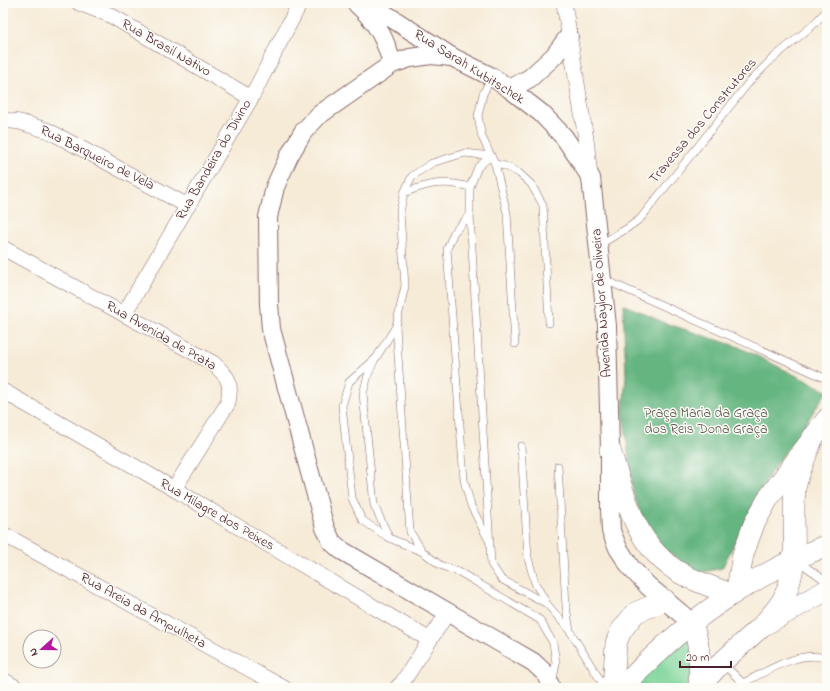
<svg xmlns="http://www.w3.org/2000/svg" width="830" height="691" font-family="'Indie Flower',sans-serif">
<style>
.green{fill:#7cd397;stroke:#637961}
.forest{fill:#65b580;stroke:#586a56}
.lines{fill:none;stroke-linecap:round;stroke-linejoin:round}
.service-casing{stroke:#866667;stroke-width:8}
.minor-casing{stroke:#866667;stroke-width:16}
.tertiary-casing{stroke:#866667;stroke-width:20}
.secondary-casing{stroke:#866667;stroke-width:22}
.service{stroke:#fff;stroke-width:7}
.minor{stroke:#fff;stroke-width:15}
.tertiary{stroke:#fff;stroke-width:18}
.secondary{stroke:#fff;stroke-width:21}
.labels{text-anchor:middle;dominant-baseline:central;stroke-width:3;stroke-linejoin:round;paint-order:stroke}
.street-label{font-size:14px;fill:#4a1f2b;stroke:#fdfcf7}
.park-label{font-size:14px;fill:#59554b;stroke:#fdfcf7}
</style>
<rect width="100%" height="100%" fill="#fdfcf7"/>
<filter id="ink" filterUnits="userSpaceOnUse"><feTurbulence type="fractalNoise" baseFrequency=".025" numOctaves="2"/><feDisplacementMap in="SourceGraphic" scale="8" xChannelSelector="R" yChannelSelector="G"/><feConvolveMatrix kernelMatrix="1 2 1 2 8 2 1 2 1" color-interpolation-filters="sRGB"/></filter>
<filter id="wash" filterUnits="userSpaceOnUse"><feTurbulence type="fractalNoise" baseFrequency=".012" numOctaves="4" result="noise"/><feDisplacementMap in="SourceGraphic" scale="16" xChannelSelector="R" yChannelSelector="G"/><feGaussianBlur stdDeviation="0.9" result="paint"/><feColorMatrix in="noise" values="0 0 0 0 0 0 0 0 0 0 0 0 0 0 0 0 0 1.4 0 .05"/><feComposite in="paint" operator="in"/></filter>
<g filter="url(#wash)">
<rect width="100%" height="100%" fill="#f6ebd7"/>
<polygon class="green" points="693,634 692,688 635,688 660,658"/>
<polygon class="forest" points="623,304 665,323 739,347 827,391 798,435 770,473 722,568 699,573 666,551 646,528 633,493 623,410 626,376"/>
</g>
<g filter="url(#ink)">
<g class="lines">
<defs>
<g id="service">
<polyline points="491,78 483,94 478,116 482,137 495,164 507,213 515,344"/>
<polyline points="491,156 478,167 470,187 470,215 491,564 501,579 547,604"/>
<polyline points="495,164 505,166 519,173 531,184 543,205 549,323"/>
<path d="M404,193C429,183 444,180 470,187"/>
<polyline points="470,215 454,232 447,249 464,480 471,506 488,539"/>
<polyline points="599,245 626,229 640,219 750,81 772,59 812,26 827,10"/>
<polyline points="603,279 827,379"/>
<polyline points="396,326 376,358 349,382 342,406 352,498 362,520 389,538 423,552 440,565 461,573 540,620 553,643 556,663 553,680"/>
<polyline points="374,361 368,375 363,394 374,505 389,537"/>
<polyline points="521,446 528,558 535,583 547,604 570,631 605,688"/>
<polyline points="558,466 566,606 570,631"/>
<polyline points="423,552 410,532 396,326 405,286 400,212 404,193 412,176 432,163 465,153 491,156"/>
<polyline points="798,561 827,582"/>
<path d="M723,664L743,683C766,672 801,648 827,659"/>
<polyline points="741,688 743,683 750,688"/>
</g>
<g id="minor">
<polyline points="79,3 110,15 251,98"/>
<polyline points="564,3 586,139 590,176"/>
<polyline points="3,120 20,122 49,131 188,206"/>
<path d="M3,248L213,363C229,378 232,381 228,403L174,489"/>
<polyline points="124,314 251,98 300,3"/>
<polyline points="3,391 174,489 430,640"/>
<polyline points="3,534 284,688"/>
<polyline points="3,680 17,688"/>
<polyline points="397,688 402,683 448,612"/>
</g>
<g id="tertiary">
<polyline points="368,3 452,57 492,77 510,89 541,113 564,137 577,156 591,178 607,326 610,450 610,509 611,531 618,548 631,568 648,586 691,622"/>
<path d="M357,4C377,22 385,38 392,64"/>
<polyline points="452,57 431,55 410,58 392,64 319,115 303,132 289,156 275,187 268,217 269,304 271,329 325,528 332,542 341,550 533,662 546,674 551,688"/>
<polyline points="510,89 530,78 554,56 569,36"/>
</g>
<g id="secondary">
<path d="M610,450C625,497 635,548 682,574C697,582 715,588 731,594"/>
<polyline points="737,590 743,554 754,524 769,497 827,419"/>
<path d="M691,622C701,644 700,665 699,688"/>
<path d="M762,626C769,617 779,608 784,597C801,562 791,526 795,489C797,475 808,451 813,437"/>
<polyline points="613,688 616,643 621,631 635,613 665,600"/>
<path d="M622,688C682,623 745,579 827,545"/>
<polyline points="698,688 721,663 762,626 827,590"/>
</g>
</defs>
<use href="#service" class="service-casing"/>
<use href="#minor" class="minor-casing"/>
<use href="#tertiary" class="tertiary-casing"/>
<use href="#secondary" class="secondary-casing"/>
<use href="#service" class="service"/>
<use href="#minor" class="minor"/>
<use href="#tertiary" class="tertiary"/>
<use href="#secondary" class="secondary"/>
</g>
</g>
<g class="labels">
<g class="street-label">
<text transform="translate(166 48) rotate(30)">Rua Brasil Nativo</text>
<text transform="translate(469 67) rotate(32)">Rua Sarah Kubitschek</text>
<text transform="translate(703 121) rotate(-50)">Travessa dos Construtores</text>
<text transform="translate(97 158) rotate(27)">Rua Barqueiro de Vela</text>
<text transform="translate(214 160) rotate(-60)">Rua Bandeira do Divino</text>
<text transform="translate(602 303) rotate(-94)">Avenida Naylor de Oliveira</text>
<text transform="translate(161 336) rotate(30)">Rua Avenida de Prata</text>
<text transform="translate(217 515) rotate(30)">Rua Milagre dos Peixes</text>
<text transform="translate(143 611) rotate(29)">Rua Areia da Ampulheta</text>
</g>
<g class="park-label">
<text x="706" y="413">Praça Maria da Graça<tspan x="706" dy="16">dos Reis Dona Graça</tspan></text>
</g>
</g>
<rect width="830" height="691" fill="none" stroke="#fdfcf7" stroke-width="16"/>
<g transform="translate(42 649) rotate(249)"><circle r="19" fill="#fdfcf7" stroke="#b5a4a5"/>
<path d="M0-3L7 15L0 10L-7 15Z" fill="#b5179e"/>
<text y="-6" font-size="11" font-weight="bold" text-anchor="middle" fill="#4a1f2b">N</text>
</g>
<path d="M680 661v6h51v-6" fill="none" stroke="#4a1f2b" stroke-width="2"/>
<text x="686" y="661" font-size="12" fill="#4a1f2b" stroke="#fdfcf7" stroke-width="3" paint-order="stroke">20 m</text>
</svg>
